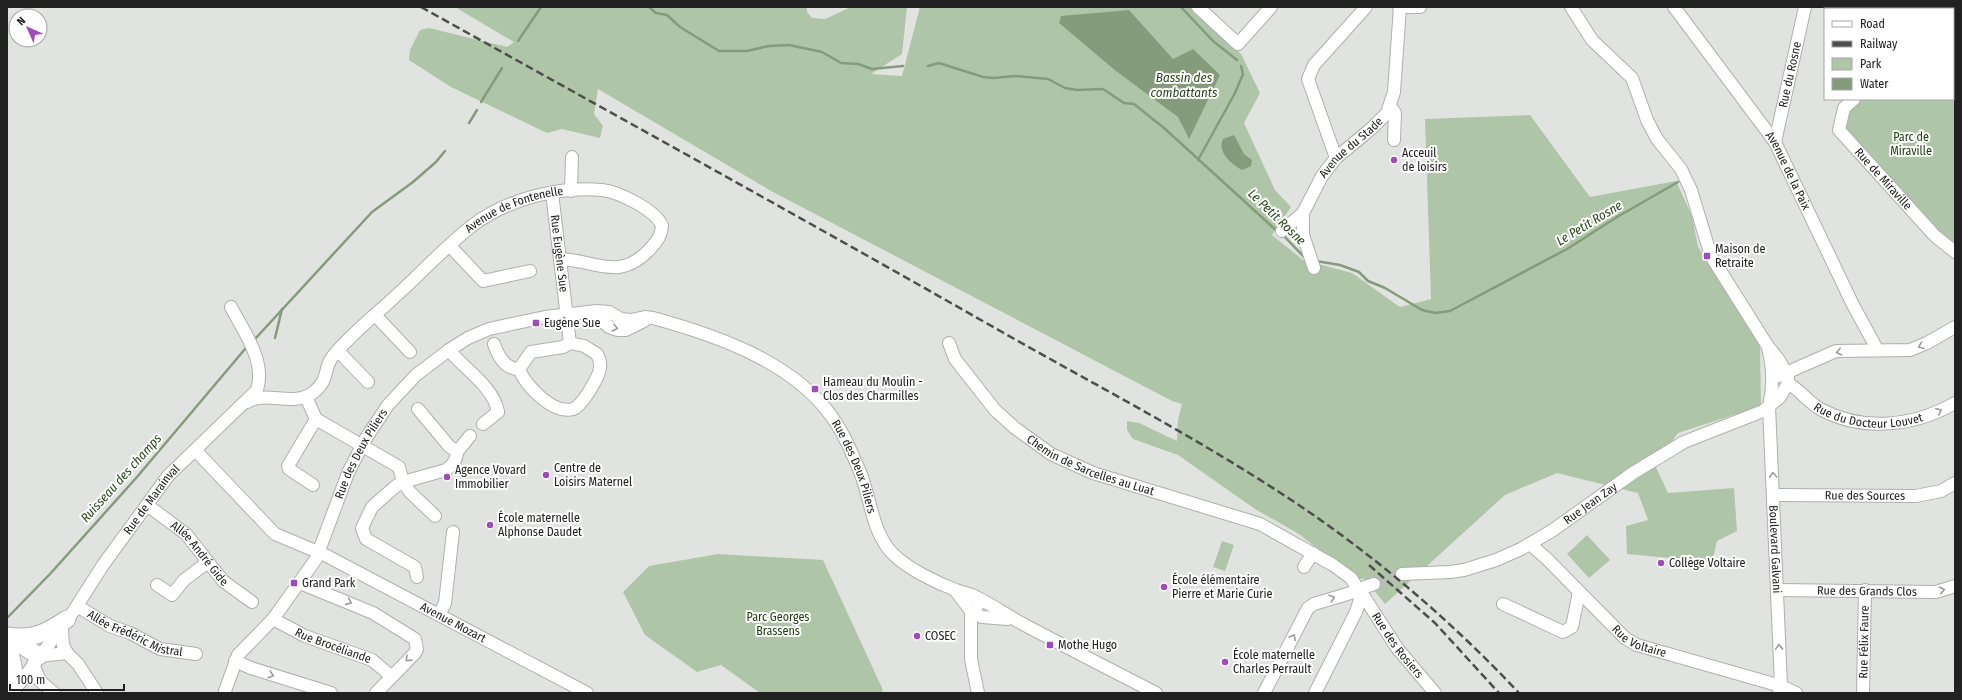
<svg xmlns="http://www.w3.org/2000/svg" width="1962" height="700" font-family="'Fira Sans Condensed',sans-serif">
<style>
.green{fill:#afc5a7}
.water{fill:#849c7c}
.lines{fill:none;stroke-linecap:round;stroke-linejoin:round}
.stream{stroke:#849c7c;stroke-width:2.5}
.minor-tunnel{stroke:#babcba;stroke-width:12;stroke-dasharray:12 6;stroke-linecap:butt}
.minor-casing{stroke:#aeb0ad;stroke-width:14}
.highway-casing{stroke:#aeb0ad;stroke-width:19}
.minor{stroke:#fff;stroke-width:12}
.highway{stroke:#fff;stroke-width:17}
.rail{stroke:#4e4f4d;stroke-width:2.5;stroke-dasharray:8 4;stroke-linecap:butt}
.oneway{stroke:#9b9b9b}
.poi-dot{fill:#9f4bba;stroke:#fff;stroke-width:1.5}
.labels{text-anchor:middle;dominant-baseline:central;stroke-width:4;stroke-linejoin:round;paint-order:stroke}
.street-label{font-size:12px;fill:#202120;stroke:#fff}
.park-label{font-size:12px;fill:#1b3b0b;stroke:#fff}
.poi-label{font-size:12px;fill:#202120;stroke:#fff;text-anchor:start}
.water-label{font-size:13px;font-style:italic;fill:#274718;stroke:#fff}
</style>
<rect width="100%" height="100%" fill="#e1e3e0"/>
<g class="green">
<polygon points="455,7 807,7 807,12 812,18 825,19 851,7 907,7 902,54 871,74 902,76 920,7 1191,7 1241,54 1260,93 1244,123 1275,190 1291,207 1272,235 1303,260 1352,273 1400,307 1431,299 1425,119 1530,115 1590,197 1676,181 1692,216 1698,247 1728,292 1760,345 1761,406 1678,433 1655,465 1668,493 1734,488 1737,531 1717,541 1712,562 1627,554 1626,526 1648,520 1638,493 1557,473 1505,495 1385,604 1365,579 1356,579 1299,534 1255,509 1178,455 1133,439 1127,430 1127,421 1139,423 1177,441 1178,420 1182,404 1172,401 773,192 598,89 594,114 603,126 600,138 562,129 547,133 451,87 409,60 410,50 420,30 429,28 507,47 514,42"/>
<polygon points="1916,7 1955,7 1955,42 1953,40 1953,9 1915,9"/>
<polygon points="1955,94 1955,252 1839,130 1854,99 1953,99"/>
<polygon points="1587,535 1610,560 1589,578 1567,554"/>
<polygon points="1222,541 1234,545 1225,571 1213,567"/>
<polygon points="718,554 823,560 883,690 880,693 760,693 721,665 697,672 645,635 623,592 649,566"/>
</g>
<g class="water">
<polygon points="1129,10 1173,59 1193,49 1220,75 1189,139 1178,117 1116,71 1059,23 1061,16"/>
<path d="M1234,135L1244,154L1252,160L1251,166L1242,170C1231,164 1217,152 1223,139Z"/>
</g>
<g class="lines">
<g class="stream">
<polyline points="649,7 656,13 667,15 680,27 719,51 747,51 769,46 789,45 822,52 841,63 858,64 872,69 903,66"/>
<polyline points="1181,7 1213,41 1237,60"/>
<polyline points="518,41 541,7"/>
<polyline points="928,66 939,63 983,77 994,78 1015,76 1048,79 1065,88 1077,90 1103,89 1124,103 1134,104 1164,128 1278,232"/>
<polyline points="481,102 502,68"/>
<polyline points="469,123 477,110"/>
<polyline points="1198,160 1235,93 1243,74 1241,66"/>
<polyline points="1283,235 1305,258"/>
<polyline points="1316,261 1340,265 1359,272 1368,281 1385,288 1422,310 1435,313 1450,311 1567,249 1617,217 1678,182"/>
<polyline points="275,338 282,309"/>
<polyline points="255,339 372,212 413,182 436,162 445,151"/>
<polyline points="8,617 50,574 137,477 245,349"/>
</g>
<polyline class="minor-tunnel" points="1374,584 1402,574"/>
<defs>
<g id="minor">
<polyline points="1198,7 1238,44 1271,7"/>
<polyline points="1399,7 1420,7"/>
<path id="s1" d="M1674,7L1775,142L1853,305L1877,349"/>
<polyline points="1837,7 1843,9"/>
<polyline points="1953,56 1955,57"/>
<polyline points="1953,92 1955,94"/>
<path id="s2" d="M1854,99L1844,108L1839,130L1935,236L1955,252"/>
<polyline points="1390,106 1395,113 1394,140"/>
<path id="s3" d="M1775,142L1805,7"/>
<polyline points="1336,158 1308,79 1314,65 1366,7"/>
<polyline points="571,191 572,157"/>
<path id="s4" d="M552,193L570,343L563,347L531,352L519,369C525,385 553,415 573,409C582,406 599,377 600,368C601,363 599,358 597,354L584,346L570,343"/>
<polyline points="1303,213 1303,235 1314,268"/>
<path id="s5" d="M1282,231L1303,213L1322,176L1336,158L1372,128L1387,113L1394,92L1400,7"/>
<polyline points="450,246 483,281 530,271"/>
<polyline points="586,314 597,316 609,327 618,330 626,330 644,321"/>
<polyline points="375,315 410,352"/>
<path id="s6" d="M949,343L955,359L995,410L1015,428L1051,454L1093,473L1260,524L1333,565L1351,578L1356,586"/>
<path d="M494,344C498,356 505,369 519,369"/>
<path id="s7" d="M1768,348C1773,367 1774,386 1769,406L1781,686L1779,693"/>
<path d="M449,350C463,368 494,387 498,412"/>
<polyline points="338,351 368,382"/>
<polyline points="1779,376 1836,351 1910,350 1927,343 1955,327"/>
<path id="s8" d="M1788,383C1801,391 1809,403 1822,410C1864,432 1915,426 1955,403"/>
<polyline points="306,397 316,419 399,467 403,482 410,492 435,516"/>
<path id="s9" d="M247,402C267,390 293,408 314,392C330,379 323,368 333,356C352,333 378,313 399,293C423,271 447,245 473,225C508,199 558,186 602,190C619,192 656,210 662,226C661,237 656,242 649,250C619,282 595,260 560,259"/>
<polyline points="483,424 498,412"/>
<path id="s10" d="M195,450L275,534L325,555L587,693"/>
<polyline points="457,452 470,436"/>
<polyline points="313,485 289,469 288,466 316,419"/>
<path id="s11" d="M1774,495L1916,496L1941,491L1955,483"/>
<path id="s12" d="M147,505L186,534L223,581L252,602"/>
<path id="s13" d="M1530,544L1547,559L1625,638L1637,645L1781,686L1796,693"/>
<polyline points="1304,567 1313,553"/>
<path id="s14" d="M1402,574L1450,572L1464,570L1496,560L1521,549L1553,530L1633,473L1684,442L1763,411L1780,397L1788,383V377L1779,360L1767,345L1711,256L1691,190L1681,169L1657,139L1647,120L1632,78L1592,40L1571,7"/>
<path d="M417,577L415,567L366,539L362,528L372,507L396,486L403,482L446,470C453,465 457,460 457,452L449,446L418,409"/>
<polyline points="300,583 373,613 415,639 417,649 415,653 376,693"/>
<polyline points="157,585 172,595 184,580 208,562"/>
<polyline points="1365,587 1374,584"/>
<polyline points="955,590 971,611 982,617 1008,619"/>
<path id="s15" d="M1777,590L1936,592L1955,586"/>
<path id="s16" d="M1363,595L1397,648L1435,693"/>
<polyline points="1503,604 1563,632 1572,627 1579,592"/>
<path id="s17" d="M77,606L110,626L130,633L160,649L196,654"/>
<polyline points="439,615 445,603 453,532"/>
<path id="s18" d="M273,619L305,636L372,660L391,676"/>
<polyline points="62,629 63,645 67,653 78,664 97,693"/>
<path id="s19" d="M44,651L73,612L103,565L168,476L257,390C266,361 244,332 231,307"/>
<polyline points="39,656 67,653"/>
<polyline points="235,661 251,668 331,693"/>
<polyline points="33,664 40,681 54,693"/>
<path id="s20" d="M225,691L238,655L273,619L316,559L348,473L366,438L388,405L416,375L449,350L468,338L489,329L545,317L597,311L609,312L621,319L631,320L645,317L653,318C715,335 792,361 832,417C844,434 852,453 860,472C871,499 872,533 893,554C908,569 937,583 956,590C961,592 967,593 972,595C989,603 1005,614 1021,623C1066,647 1111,670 1156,693"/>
<polyline points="13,692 44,651"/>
<polyline points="978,693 971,659 971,611 982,601"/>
<polyline points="1264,693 1308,608 1314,604 1354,592"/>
<polyline points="1315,693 1356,612 1361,596"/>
<path id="s21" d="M1863,693L1865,590"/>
</g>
<g id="highway">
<path d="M7,636C33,640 46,633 67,619"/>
<polyline points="10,638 39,656"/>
<path d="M9,651C14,666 16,678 11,693"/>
</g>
</defs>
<use href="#minor" class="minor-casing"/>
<use href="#highway" class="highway-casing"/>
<use href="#minor" class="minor"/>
<use href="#highway" class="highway"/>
<g class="rail">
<path d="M421,7C615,115 809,222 1002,332C1106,391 1213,446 1312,514C1387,566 1457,627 1519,693"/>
<polyline points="1369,565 1435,623 1499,693"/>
</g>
</g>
<defs><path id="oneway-chevron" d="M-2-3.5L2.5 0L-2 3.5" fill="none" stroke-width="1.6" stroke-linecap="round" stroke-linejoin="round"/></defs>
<g class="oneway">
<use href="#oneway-chevron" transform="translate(615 328) rotate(14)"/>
<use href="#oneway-chevron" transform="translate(1921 346) rotate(159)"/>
<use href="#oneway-chevron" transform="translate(1839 352) rotate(167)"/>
<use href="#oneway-chevron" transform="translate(1939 411) rotate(-24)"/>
<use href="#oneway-chevron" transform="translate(1773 475) rotate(-93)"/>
<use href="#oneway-chevron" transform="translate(1942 590) rotate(-13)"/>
<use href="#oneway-chevron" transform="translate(1332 598) rotate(-18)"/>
<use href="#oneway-chevron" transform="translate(349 602) rotate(24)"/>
<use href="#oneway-chevron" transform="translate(1293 637) rotate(-62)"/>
<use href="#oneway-chevron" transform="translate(1779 647) rotate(-92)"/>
<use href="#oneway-chevron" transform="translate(408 659) rotate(136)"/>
<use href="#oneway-chevron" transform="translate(271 675) rotate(17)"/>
</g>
<g class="poi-dot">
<circle cx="1394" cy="160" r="4"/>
<rect x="1703" y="252" width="8" height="8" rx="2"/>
<rect x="532" y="319" width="8" height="8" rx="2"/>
<rect x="811" y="385" width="8" height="8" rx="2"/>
<circle cx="546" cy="475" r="4"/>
<circle cx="447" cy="477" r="4"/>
<circle cx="490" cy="525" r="4"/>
<circle cx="1661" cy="563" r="4"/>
<rect x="290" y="579" width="8" height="8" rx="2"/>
<circle cx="1164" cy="587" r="4"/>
<circle cx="917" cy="636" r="4"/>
<rect x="1046" y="641" width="8" height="8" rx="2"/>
<circle cx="1225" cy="662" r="4"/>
</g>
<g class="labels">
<g class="street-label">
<text stroke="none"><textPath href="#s3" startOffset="69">Rue du Rosne</textPath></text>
<text stroke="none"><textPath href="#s5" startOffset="110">Avenue du Stade</textPath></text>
<text stroke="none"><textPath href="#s1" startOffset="200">Avenue de la Paix</textPath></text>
<text stroke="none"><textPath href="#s2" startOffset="102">Rue de Miraville</textPath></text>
<text stroke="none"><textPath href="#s9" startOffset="347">Avenue de Fontenelle</textPath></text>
<text stroke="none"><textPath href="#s4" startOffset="61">Rue Eugène Sue</textPath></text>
<text stroke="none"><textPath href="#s8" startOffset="91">Rue du Docteur Louvet</textPath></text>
<text stroke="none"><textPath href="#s20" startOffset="277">Rue des Deux Piliers</textPath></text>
<text stroke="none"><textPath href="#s6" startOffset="194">Chemin de Sarcelles au Luat</textPath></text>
<text stroke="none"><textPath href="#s20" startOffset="892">Rue des Deux Piliers</textPath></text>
<text stroke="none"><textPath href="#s11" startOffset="91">Rue des Sources</textPath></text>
<text stroke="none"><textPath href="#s19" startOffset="186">Rue de Marainval</textPath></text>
<text stroke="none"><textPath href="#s14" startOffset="206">Rue Jean Zay</textPath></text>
<text stroke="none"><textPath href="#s7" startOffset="202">Boulevard Galvani</textPath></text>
<text stroke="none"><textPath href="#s12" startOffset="72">Allée André Gide</textPath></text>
<text stroke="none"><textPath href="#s15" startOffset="90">Rue des Grands Clos</textPath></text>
<text stroke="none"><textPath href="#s10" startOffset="315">Avenue Mozart</textPath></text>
<text stroke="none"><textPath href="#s17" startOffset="65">Allée Frédéric Mistral</textPath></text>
<text stroke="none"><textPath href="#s13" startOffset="148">Rue Voltaire</textPath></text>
<text stroke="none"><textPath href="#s21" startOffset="51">Rue Félix Faure</textPath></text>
<text stroke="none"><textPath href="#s16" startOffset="61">Rue des Rosiers</textPath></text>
<text stroke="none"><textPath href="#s18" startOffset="66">Rue Brocéliande</textPath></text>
</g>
<g class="park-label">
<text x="1911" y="137">Parc de<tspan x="1911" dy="14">Miraville</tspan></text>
<text x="778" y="617">Parc Georges<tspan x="778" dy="14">Brassens</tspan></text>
</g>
<g class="poi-label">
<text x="1402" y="153">Acceuil<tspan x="1402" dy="14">de loisirs</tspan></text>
<text x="1715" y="249">Maison de<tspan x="1715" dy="14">Retraite</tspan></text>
<text x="544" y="323">Eugène Sue</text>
<text x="823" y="382">Hameau du Moulin -<tspan x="823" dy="14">Clos des Charmilles</tspan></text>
<text x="554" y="468">Centre de<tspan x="554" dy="14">Loisirs Maternel</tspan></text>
<text x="455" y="470">Agence Vovard<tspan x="455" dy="14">Immobilier</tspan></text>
<text x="498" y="518">École maternelle<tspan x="498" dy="14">Alphonse Daudet</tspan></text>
<text x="1669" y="563">Collège Voltaire</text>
<text x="1172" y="580">École élémentaire<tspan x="1172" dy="14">Pierre et Marie Curie</tspan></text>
<text x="302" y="583">Grand Park</text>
<text x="925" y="636">COSEC</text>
<text x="1058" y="645">Mothe Hugo</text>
<text x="1233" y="655">École maternelle<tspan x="1233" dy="14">Charles Perrault</tspan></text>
</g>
<g class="water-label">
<text x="1184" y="77">Bassin des<tspan x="1184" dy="15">combattants</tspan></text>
<text transform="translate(1277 217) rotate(44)">Le Petit Rosne</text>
<text transform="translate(1589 223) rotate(-31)">Le Petit Rosne</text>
<text transform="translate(121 478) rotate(-48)">Ruisseau des champs</text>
</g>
</g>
<rect width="1962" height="700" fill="none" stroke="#202120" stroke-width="16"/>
<rect x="1824" y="8" width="130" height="92" fill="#ffffff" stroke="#a6a6a6"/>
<rect x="1832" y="21" width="20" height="6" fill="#ffffff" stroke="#a6a6a6"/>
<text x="1860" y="28" font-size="12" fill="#202120">Road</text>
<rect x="1832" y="41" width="20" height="6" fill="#4e4f4d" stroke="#a6a6a6"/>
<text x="1860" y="48" font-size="12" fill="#202120">Railway</text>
<rect x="1832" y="58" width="20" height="12" fill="#afc5a7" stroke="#a6a6a6"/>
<text x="1860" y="68" font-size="12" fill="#202120">Park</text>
<rect x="1832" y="78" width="20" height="12" fill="#849c7c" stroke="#a6a6a6"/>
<text x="1860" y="88" font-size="12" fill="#202120">Water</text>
<g transform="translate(28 28) rotate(315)"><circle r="19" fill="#ffffff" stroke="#a6a6a6"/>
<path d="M0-3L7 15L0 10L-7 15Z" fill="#9f4bba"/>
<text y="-6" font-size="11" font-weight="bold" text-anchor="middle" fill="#202120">N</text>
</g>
<path d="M10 684v6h114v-6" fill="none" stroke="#202120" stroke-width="2"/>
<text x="16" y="684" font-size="12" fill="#202120" stroke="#ffffff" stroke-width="3" paint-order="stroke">100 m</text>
</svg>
